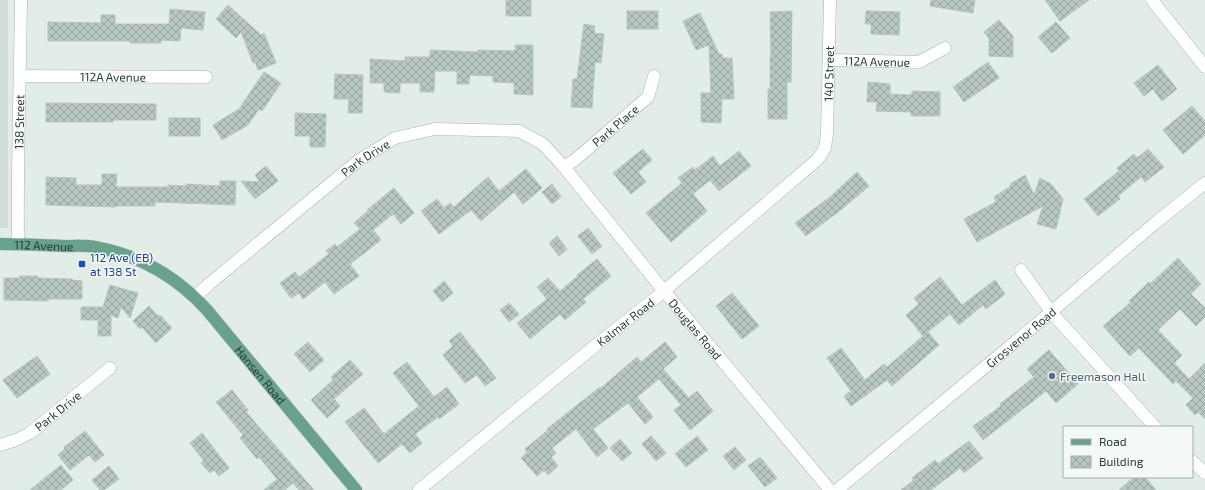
<svg xmlns="http://www.w3.org/2000/svg" width="1205" height="490" font-family="'Exo 2',sans-serif">
<style>
.built{fill:#d1ddd6}
.building{fill:url(#building-cross-hatch);stroke:#b6c6bd}
.lines{fill:none;stroke-linecap:round;stroke-linejoin:round}
.minor-casing{stroke:#a6b5ad;stroke-width:13}
.major-casing{stroke:#c1c9c6;stroke-width:13}
.minor{stroke:#fff;stroke-width:12}
.major{stroke:#68a28c;stroke-width:12}
.transit-dot{fill:#1a4fb4;stroke:#f4f9f6;stroke-width:1.5}
.service-dot{fill:#5c6f8a;stroke:#f4f9f6;stroke-width:1.5}
.labels{text-anchor:middle;dominant-baseline:central;stroke-width:3;stroke-linejoin:round;paint-order:stroke}
.street-label{font-size:12px;fill:#233e33;stroke:#f4f9f6}
.transit-label{font-size:12px;fill:#164399;stroke:#f4f9f6;text-anchor:start}
.service-label{font-size:12px;fill:#4e5e75;stroke:#f4f9f6;text-anchor:start}
</style>
<defs>
<pattern id="building-cross-hatch" width="8" height="8" patternUnits="userSpaceOnUse"><rect width="8" height="8" fill="#b8c8c0"/><path d="M0 0l8 8M0 8l8-8" fill="none" stroke="#95a49d"/></pattern>
</defs>
<rect width="100%" height="100%" fill="#e3ede7"/>
<rect class="built" x="0" y="0" width="8" height="228"/>
<g class="building">
<rect x="506" y="0" width="25" height="16"/>
<polygon points="931,0 975,0 973,13 930,6"/>
<polygon points="1045,0 1089,0 1060,21"/>
<polygon points="228,5 261,35 264,33 276,63 258,70 255,62 253,63 241,32 236,38 216,19"/>
<polygon points="170,9 205,12 203,30 181,28 180,41 161,40 161,43 130,43 130,41 48,41 48,22 101,23 101,15 115,15 115,24 169,24"/>
<rect x="627" y="11" width="31" height="18"/>
<polygon points="792,11 791,82 787,82 787,119 768,119 768,89 770,89 770,56 771,56 770,12"/>
<polygon points="866,11 900,12 899,35 871,34 871,24 865,24"/>
<polygon points="700,13 719,54 722,54 722,58 732,58 734,99 722,99 721,123 701,122 701,93 711,93 709,45 696,50 683,21"/>
<polygon points="999,20 1013,36 1013,57 989,56 989,38 984,32"/>
<polygon points="1056,22 1070,38 1052,53 1038,37"/>
<polygon points="584,24 595,26 594,33 604,34 601,63 595,62 592,108 571,107 573,79 577,79"/>
<polygon points="515,45 533,45 533,95 514,94 514,83 493,82 493,76 470,75 469,84 457,84 457,71 435,71 434,92 420,92 420,83 400,83 400,93 384,92 384,83 370,83 370,59 405,61 405,57 430,57 430,50 478,52 478,50 515,51"/>
<polygon points="988,62 999,78 964,102 953,87"/>
<polygon points="1158,65 1177,89 1162,101 1153,89 1144,96 1134,83"/>
<polygon points="264,72 281,83 262,111 259,109 248,125 222,140 213,125 239,109"/>
<polygon points="335,74 363,75 362,113 348,113 349,99 334,99"/>
<polygon points="868,82 890,84 890,94 912,95 912,91 940,92 940,116 911,116 911,112 876,111 877,102 867,102"/>
<polygon points="46,103 156,104 156,120 113,120 113,122 46,122"/>
<polygon points="1192,106 1205,121 1205,135 1183,154 1163,130"/>
<polygon points="295,113 326,114 325,147 310,147 310,136 295,136"/>
<rect x="169" y="118" width="31" height="18"/>
<polygon points="643,149 652,160 638,172 646,182 631,194 613,173"/>
<polygon points="1148,149 1164,167 1145,182 1141,177 1118,196 1120,199 1098,216 1084,199 1119,171 1117,168 1134,154 1137,158"/>
<polygon points="739,151 751,166 719,191 710,180 693,194 707,211 671,242 646,213 682,183 678,178 693,167 695,170 713,156 720,166"/>
<polygon points="266,166 278,181 255,199 241,181 260,182 255,175"/>
<polygon points="526,169 542,188 523,204 514,192 481,221 471,210 439,234 421,211 437,199 444,208 450,203 454,207 488,177 499,191"/>
<polygon points="857,172 869,186 842,209 806,236 795,223 830,197"/>
<polygon points="102,174 117,174 116,187 168,187 168,185 186,186 186,184 220,186 220,181 236,181 235,205 155,202 155,206 116,206 116,207 46,205 46,177 76,178 76,185 102,185"/>
<polygon points="1025,175 1034,195 1040,178 1051,184 1063,199 1056,229 1037,224 1043,206 977,242 964,219 996,202 994,197 1011,186 1010,184"/>
<polygon points="552,184 561,197 552,204 542,192"/>
<polygon points="394,188 414,213 401,224 393,214 373,230 381,240 350,264 359,276 334,294 325,282 303,299 299,293 291,298 280,283 295,272 299,277 329,254 326,251 335,244 337,247 360,229 354,223 368,211 367,210"/>
<polygon points="588,228 602,246 592,254 578,236"/>
<polygon points="557,236 567,249 559,256 549,243"/>
<polygon points="1178,258 1201,284 1191,294 1205,308 1205,317 1196,326 1180,309 1158,330 1182,355 1174,363 1189,379 1205,363 1205,419 1198,412 1195,415 1186,405 1193,398 1176,381 1173,384 1139,348 1130,356 1103,326 1131,302 1129,301 1149,282 1150,284"/>
<polygon points="597,259 611,276 583,299 586,302 565,320 560,314 530,339 517,323 547,299 537,287 548,278 560,291 578,276 577,275"/>
<polygon points="20,276 38,276 38,278 72,279 72,280 82,281 82,299 48,299 48,301 4,300 4,278 19,278"/>
<polygon points="940,277 962,305 995,280 1005,294 986,309 983,305 959,325 950,314 928,332 939,345 892,386 887,380 851,406 844,396 851,391 827,358 841,348 865,380 884,364 887,367 923,336 906,315 919,304 914,298"/>
<polygon points="444,281 453,293 442,302 433,291"/>
<polygon points="110,285 138,293 130,318 121,307 118,318 111,315 111,336 98,336 98,320 81,320 81,307 103,307"/>
<polygon points="732,293 759,326 742,339 716,306"/>
<polygon points="509,303 519,314 509,322 500,310"/>
<polygon points="149,306 158,316 160,315 172,328 156,343 142,327 140,329 133,321"/>
<polygon points="460,332 496,378 485,386 477,375 465,383 443,355 453,346 449,341"/>
<polygon points="308,342 324,360 310,372 294,354"/>
<polygon points="665,342 677,357 663,369 689,398 697,391 713,411 690,430 674,410 681,405 659,379 637,397 653,417 645,424 628,403 593,429 608,448 597,457 576,429 552,448 556,453 551,457 558,466 548,475 544,470 537,476 521,458 527,452 525,449 548,430 547,429 600,387 601,388 637,357 641,362"/>
<polygon points="1049,350 1078,384 1056,403 1046,391 983,440 973,426 1001,406 1000,404 1034,377 1027,369"/>
<polygon points="37,356 50,374 17,398 3,380"/>
<polygon points="350,360 363,374 334,399 340,406 327,418 311,400 333,380 331,377"/>
<polygon points="407,362 434,397 447,387 459,404 439,419 438,417 415,434 422,443 410,453 402,444 378,463 345,422 364,408 384,434 419,406 393,373"/>
<polygon points="232,390 248,410 246,412 314,490 299,490 293,483 285,490 264,490 277,479 259,457 257,459 240,438 243,435 216,402"/>
<polygon points="85,431 104,455 95,462 89,455 70,470 58,455 65,449 64,447"/>
<polygon points="202,433 229,468 219,476 214,470 210,473 201,463 204,461 190,443"/>
<polygon points="651,436 666,453 656,461 642,444"/>
<polygon points="697,436 708,450 686,467 675,454"/>
<polygon points="620,439 632,453 622,461 610,448"/>
<polygon points="969,441 983,458 964,473 960,468 931,490 901,490 914,480 912,478 935,460 938,464"/>
<polygon points="735,447 746,460 734,470 723,456"/>
<polygon points="760,457 777,478 765,487 748,466"/>
<polygon points="61,465 73,480 61,490 30,490"/>
<polygon points="109,466 119,479 104,490 100,490 92,480"/>
<polygon points="1134,477 1145,477 1156,490 1119,490"/>
</g>
<g class="lines">
<defs>
<g id="minor">
<polyline points="1152,0 1205,67"/>
<path id="s1" d="M830,60L919,62L945,48"/>
<path id="s2" d="M20,76L206,77"/>
<path id="s3" d="M564,167L576,159L648,97L654,76"/>
<path id="s4" d="M18,244C17,163 20,81 21,0"/>
<polyline points="1021,270 1051,312 1155,427"/>
<path id="s5" d="M195,297L209,284L359,160L395,138L435,129L519,131L543,144L564,167L664,291L830,490"/>
<path id="s6" d="M0,445L16,440L30,433L110,368"/>
<polyline points="1192,461 1205,473"/>
<path id="s7" d="M419,490L596,345L664,291L818,159L825,148L827,133L830,0"/>
<path id="s8" d="M837,490L1051,312L1154,224L1205,183"/>
</g>
<g id="major">
<path id="s9" d="M0,244C21,244 43,245 64,246C74,246 85,245 95,247C139,255 177,277 207,310L356,490"/>
</g>
</defs>
<use href="#minor" class="minor-casing"/>
<use href="#major" class="major-casing"/>
<use href="#minor" class="minor"/>
<use href="#major" class="major"/>
</g>
<rect class="transit-dot" x="78" y="260" width="8" height="8" rx="2"/>
<circle class="service-dot" cx="1052" cy="376" r="4"/>
<g class="labels">
<g class="street-label">
<text stroke="none"><textPath href="#s1" startOffset="47">112A Avenue</textPath></text>
<text stroke="none"><textPath href="#s7" startOffset="606">140 Street</textPath></text>
<text stroke="none"><textPath href="#s2" startOffset="93">112A Avenue</textPath></text>
<text stroke="none"><textPath href="#s4" startOffset="122">138 Street</textPath></text>
<text stroke="none"><textPath href="#s3" startOffset="66">Park Place</textPath></text>
<text stroke="none"><textPath href="#s5" startOffset="220">Park Drive</textPath></text>
<text stroke="none"><textPath href="#s9" startOffset="44">112 Avenue</textPath></text>
<text stroke="none"><textPath href="#s7" startOffset="266">Kalmar Road</textPath></text>
<text stroke="none"><textPath href="#s5" startOffset="648">Douglas Road</textPath></text>
<text stroke="none"><textPath href="#s8" startOffset="239">Grosvenor Road</textPath></text>
<text stroke="none"><textPath href="#s9" startOffset="310">Hansen Road</textPath></text>
<text stroke="none"><textPath href="#s6" startOffset="68">Park Drive</textPath></text>
</g>
<g class="transit-label">
<text x="90" y="257">112 Ave (EB)<tspan x="90" dy="14">at 138 St</tspan></text>
</g>
<g class="service-label">
<text x="1060" y="376">Freemason Hall</text>
</g>
</g>
<rect x="1063" y="426" width="130" height="52" fill="#f4f9f6" stroke="#a0aea8"/>
<rect x="1071" y="439" width="20" height="6" fill="#68a28c" stroke="#a0aea8"/>
<text x="1099" y="446" font-size="12" fill="#233e33">Road</text>
<rect x="1071" y="456" width="20" height="12" fill="url(#building-cross-hatch)" stroke="#a0aea8"/>
<text x="1099" y="466" font-size="12" fill="#233e33">Building</text>
</svg>
